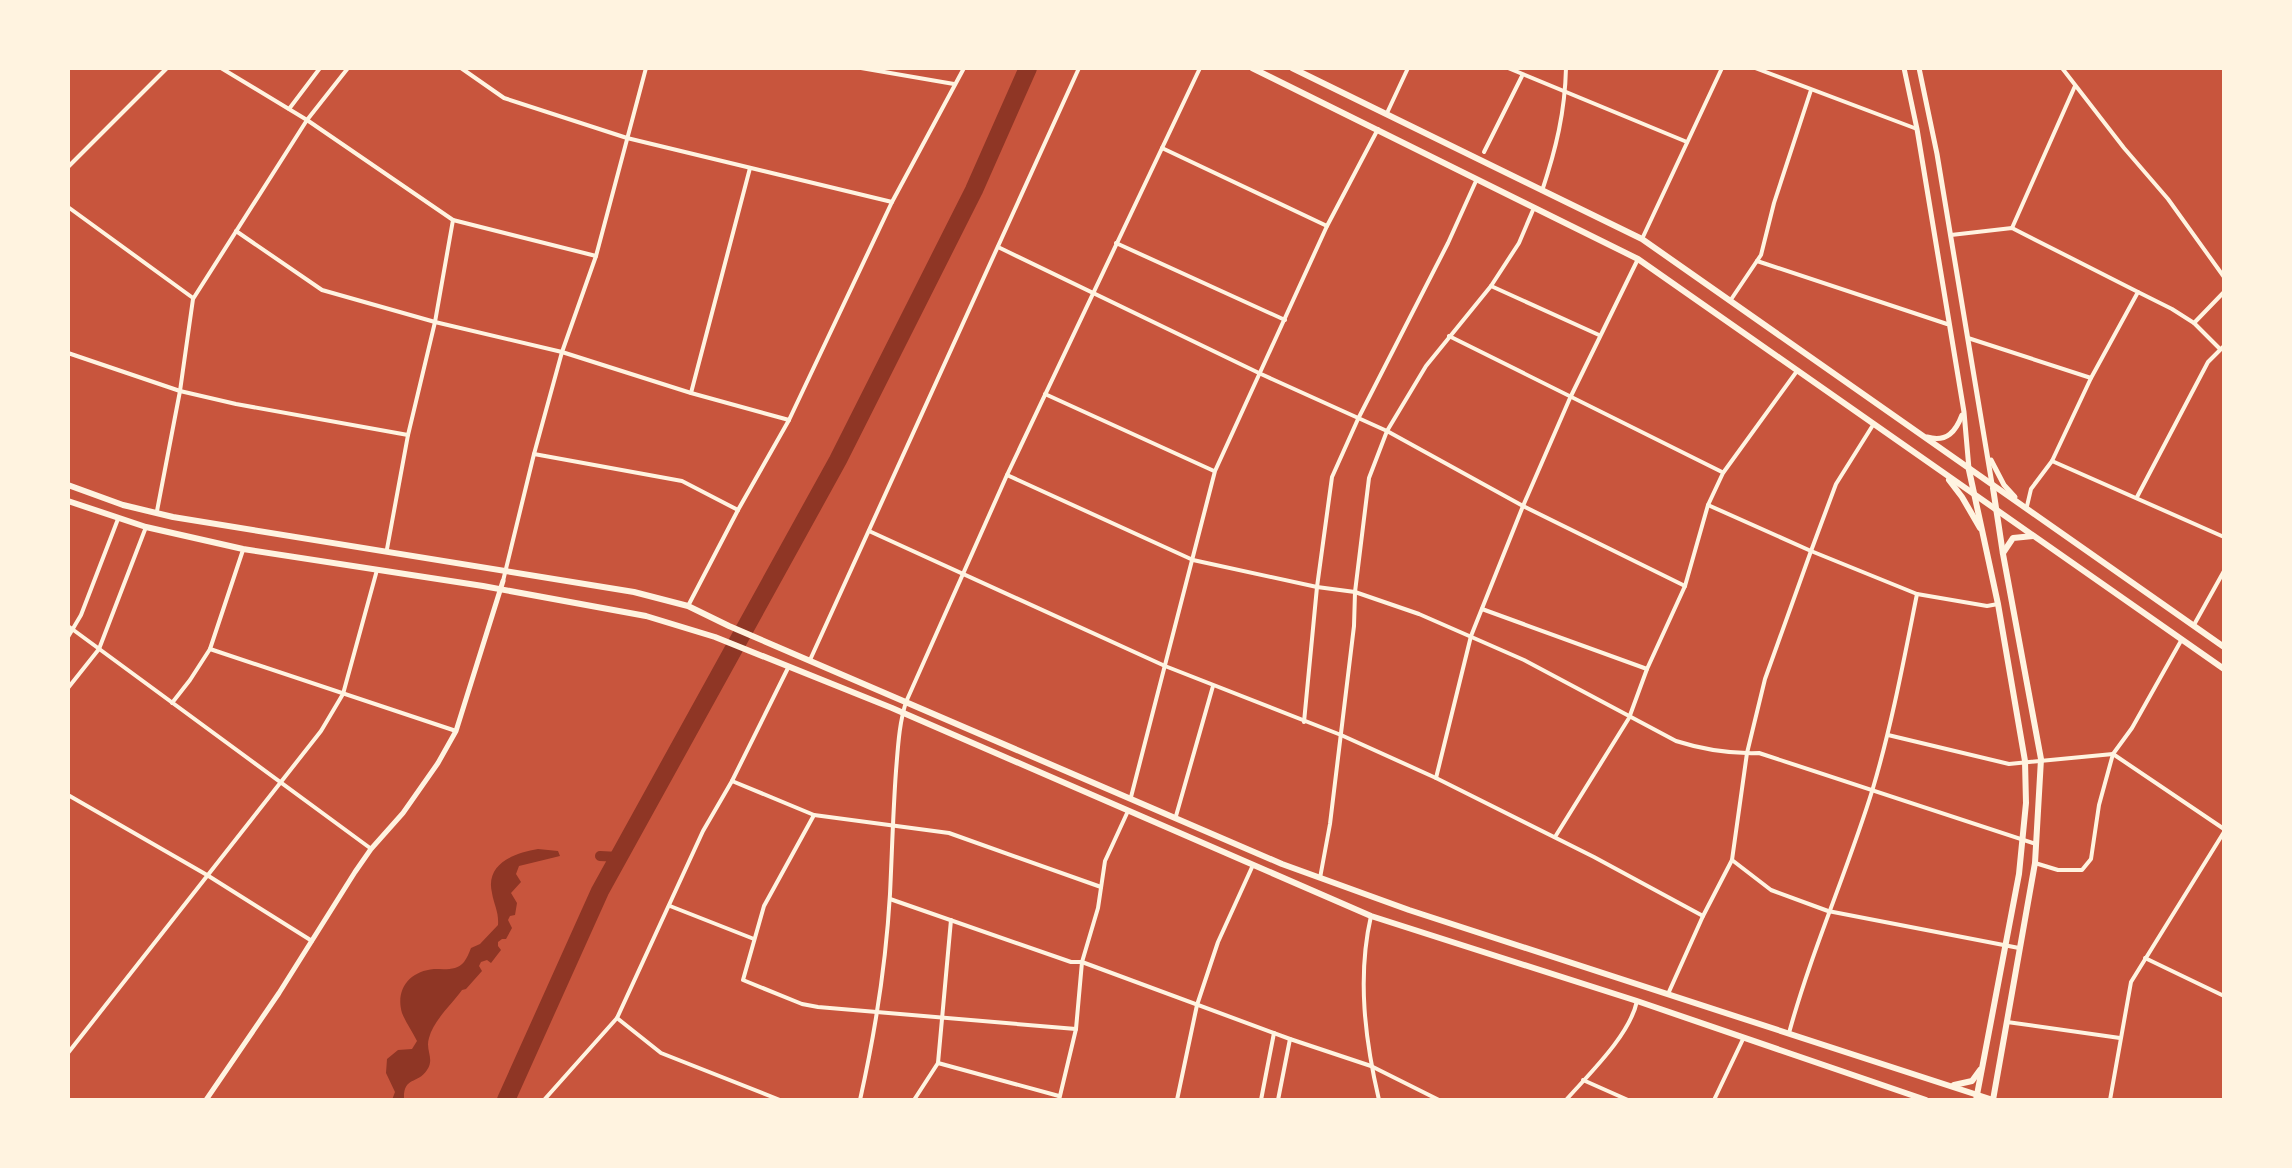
<svg xmlns="http://www.w3.org/2000/svg" width="2292" height="1168" font-family="'Golos Text',sans-serif">
<style>
.water{fill:#8f3625}
.lines{fill:none;stroke-linecap:round;stroke-linejoin:round}
.canal{stroke:#8f3625;stroke-width:10}
.river{stroke:#8f3625;stroke-width:18}
.minor{stroke:#fff3e0;stroke-width:4}
.tertiary{stroke:#fff3e0;stroke-width:5}
.primary{stroke:#fff3e0;stroke-width:6}
</style>
<rect width="100%" height="100%" fill="#c8553d"/>
<path class="water" d="M538,849L558,851L560,856L519,866L516,874L521,882L511,893L517,903L515,915L510,916L508,920L512,928L506,939H502L498,942V946L501,950L491,963L487,960L481,962L479,966L482,971L466,989L462,990C452,1004 433,1021 429,1038C425,1050 435,1059 427,1070C417,1085 403,1076 404,1100H392L395,1092L386,1073L387,1059L398,1050L412,1049L417,1041C412,1031 406,1023 402,1013C395,989 410,971 434,969C444,969 457,971 464,962C467,958 469,953 471,948L480,944L498,925C499,912 494,905 492,893C485,864 514,853 538,849Z"/>
<g class="lines">
<polyline class="canal" points="600,856 619,857"/>
<polyline class="river" points="506,1100 600,891 838,460 974,190 1028,68"/>
<g class="minor">
<polyline points="221,68 307,120 453,220 596,256"/>
<polyline points="461,68 504,98 627,138 892,202"/>
<polyline points="861,68 954,84"/>
<polyline points="1508,68 1687,142"/>
<polyline points="1755,68 1917,129"/>
<polyline points="2062,68 2124,148 2168,199 2224,277"/>
<polyline points="289,109 320,68"/>
<polyline points="1387,113 1408,68"/>
<polyline points="1162,148 1327,226"/>
<polyline points="1484,152 1522,76"/>
<polyline points="68,167 167,68"/>
<path d="M1542,191C1556,149 1565,112 1566,68"/>
<polyline points="68,207 193,298"/>
<polyline points="2012,228 2075,86"/>
<polyline points="236,231 322,290 435,322 453,220"/>
<polyline points="1951,235 2012,228 2138,292 2091,378 2052,461 2031,489 2027,506"/>
<polyline points="1642,239 1722,68"/>
<polyline points="1116,243 1285,320"/>
<polyline points="998,247 1261,374 1387,431 1523,506 1685,586"/>
<polyline points="1757,261 1947,324"/>
<polyline points="1491,286 1599,335"/>
<polyline points="2138,292 2172,309 2194,323 2224,292"/>
<polyline points="1730,301 1761,255 1774,203 1811,90"/>
<polyline points="2194,323 2219,348"/>
<polyline points="1449,336 1722,472"/>
<polyline points="1968,338 2091,378"/>
<polyline points="68,353 180,391 193,299 307,120 348,68"/>
<polyline points="691,393 750,168"/>
<polyline points="1045,394 1214,471"/>
<polyline points="534,454 682,481 738,510"/>
<polyline points="2052,461 2224,537"/>
<path d="M1007,475L1193,560L1317,587L1355,592L1419,614L1524,660L1676,741C1704,750 1729,754 1759,753L2036,844"/>
<polyline points="2137,497 2208,362 2224,346"/>
<polyline points="1708,505 1811,551 1917,594 1987,606 1998,604"/>
<polyline points="157,511 180,391 236,404 408,435"/>
<polyline points="869,531 1165,666 1341,735 1436,778 1594,857 1703,916"/>
<polyline points="387,549 408,435 435,322 562,352 691,393 789,420"/>
<polyline points="503,581 534,454 562,352 596,256 646,68"/>
<polyline points="688,606 738,510 789,420 892,202 964,68"/>
<polyline points="1482,609 1647,669"/>
<polyline points="2195,623 2224,571"/>
<polyline points="68,626 370,848"/>
<polyline points="68,637 81,615 118,519"/>
<polyline points="210,649 456,731"/>
<polyline points="810,660 1079,68"/>
<polyline points="68,688 99,649 146,527"/>
<polyline points="172,703 190,680 210,649 243,550"/>
<polyline points="1304,722 1317,587 1332,477 1358,419 1448,243 1476,181"/>
<polyline points="1888,735 2009,764 2113,754 2224,829"/>
<polyline points="1436,778 1471,636 1523,506 1570,398 1638,259"/>
<polyline points="732,781 814,815 764,906 743,980 802,1004 818,1007 1076,1029"/>
<polyline points="68,795 207,875 312,941"/>
<polyline points="1131,797 1215,471 1327,226 1378,129"/>
<polyline points="814,815 949,833 1101,887"/>
<polyline points="1176,816 1213,686"/>
<polyline points="1555,837 1629,718 1647,669 1685,586 1708,505 1723,473 1797,371"/>
<polyline points="1732,860 1771,890 1828,911 2019,948"/>
<polyline points="2035,863 2058,870 2082,870 2091,859 2099,805 2113,754 2132,728 2182,639"/>
<polyline points="1320,878 1330,824 1354,626 1355,592 1369,478 1387,431 1426,366 1491,286 1519,243 1533,210"/>
<polyline points="890,899 1071,962 1082,962 1290,1039"/>
<polyline points="670,906 754,939"/>
<path d="M1371,916C1357,977 1365,1040 1379,1100"/>
<polyline points="2145,958 2224,996"/>
<polyline points="1668,994 1703,916 1732,860 1747,753 1765,679 1811,551 1836,484 1873,425"/>
<polyline points="617,1018 661,1053 780,1100"/>
<polyline points="2007,1022 2120,1038"/>
<path d="M1789,1033C1812,949 1848,870 1873,788C1892,724 1904,659 1917,594"/>
<polyline points="68,1053 321,731 343,694 377,570"/>
<polyline points="938,1063 1059,1096"/>
<polyline points="1583,1080 1628,1100"/>
<polyline points="544,1100 617,1018 703,831 732,781 788,668"/>
<path d="M860,1100C875,1033 886,963 890,894C892,853 893,812 896,771C898,747 899,724 906,702L1007,475L1200,68"/>
<polyline points="914,1100 938,1063 951,920"/>
<polyline points="1059,1100 1076,1029 1082,962 1098,908 1105,861 1128,811"/>
<polyline points="1177,1100 1197,1005 1218,942 1253,865"/>
<polyline points="1261,1100 1274,1033"/>
<polyline points="1278,1100 1290,1039 1371,1066 1439,1100"/>
<path d="M1566,1100C1589,1074 1630,1035 1637,1001"/>
<polyline points="1714,1100 1744,1037"/>
<polyline points="2110,1100 2131,982 2224,832"/>
</g>
<g class="tertiary">
<polyline points="1904,68 1917,129 1964,412 1969,469"/>
<polyline points="1919,68 1937,154 1992,484"/>
<path d="M1927,437C1947,443 1956,431 1962,415"/>
<polyline points="1991,460 2004,485 2015,497"/>
<polyline points="206,1100 279,993 355,872 371,849 403,813 438,763 456,731 503,581"/>
</g>
<g class="primary">
<polyline points="1252,68 1638,259 2224,669"/>
<polyline points="1292,68 1642,239 2224,647"/>
<polyline points="1969,470 1998,604 2025,761 2026,803 2019,874 1976,1100"/>
<polyline points="1949,480 1962,497 1980,528"/>
<polyline points="68,485 123,505 173,517 634,592 688,606 729,626 1282,864 1409,910 1993,1100"/>
<polyline points="68,501 146,527 243,549 483,586 646,616 715,637 892,708 1371,916 1637,1001 1926,1100"/>
<polyline points="2003,553 2013,538 2033,536"/>
<polyline points="1954,1085 1972,1081 1980,1070"/>
<polyline points="1993,1100 2035,863 2041,759 2003,554 1993,488"/>
</g>
</g>
<rect width="2292" height="1168" fill="none" stroke="#fff3e0" stroke-width="140"/>
</svg>
